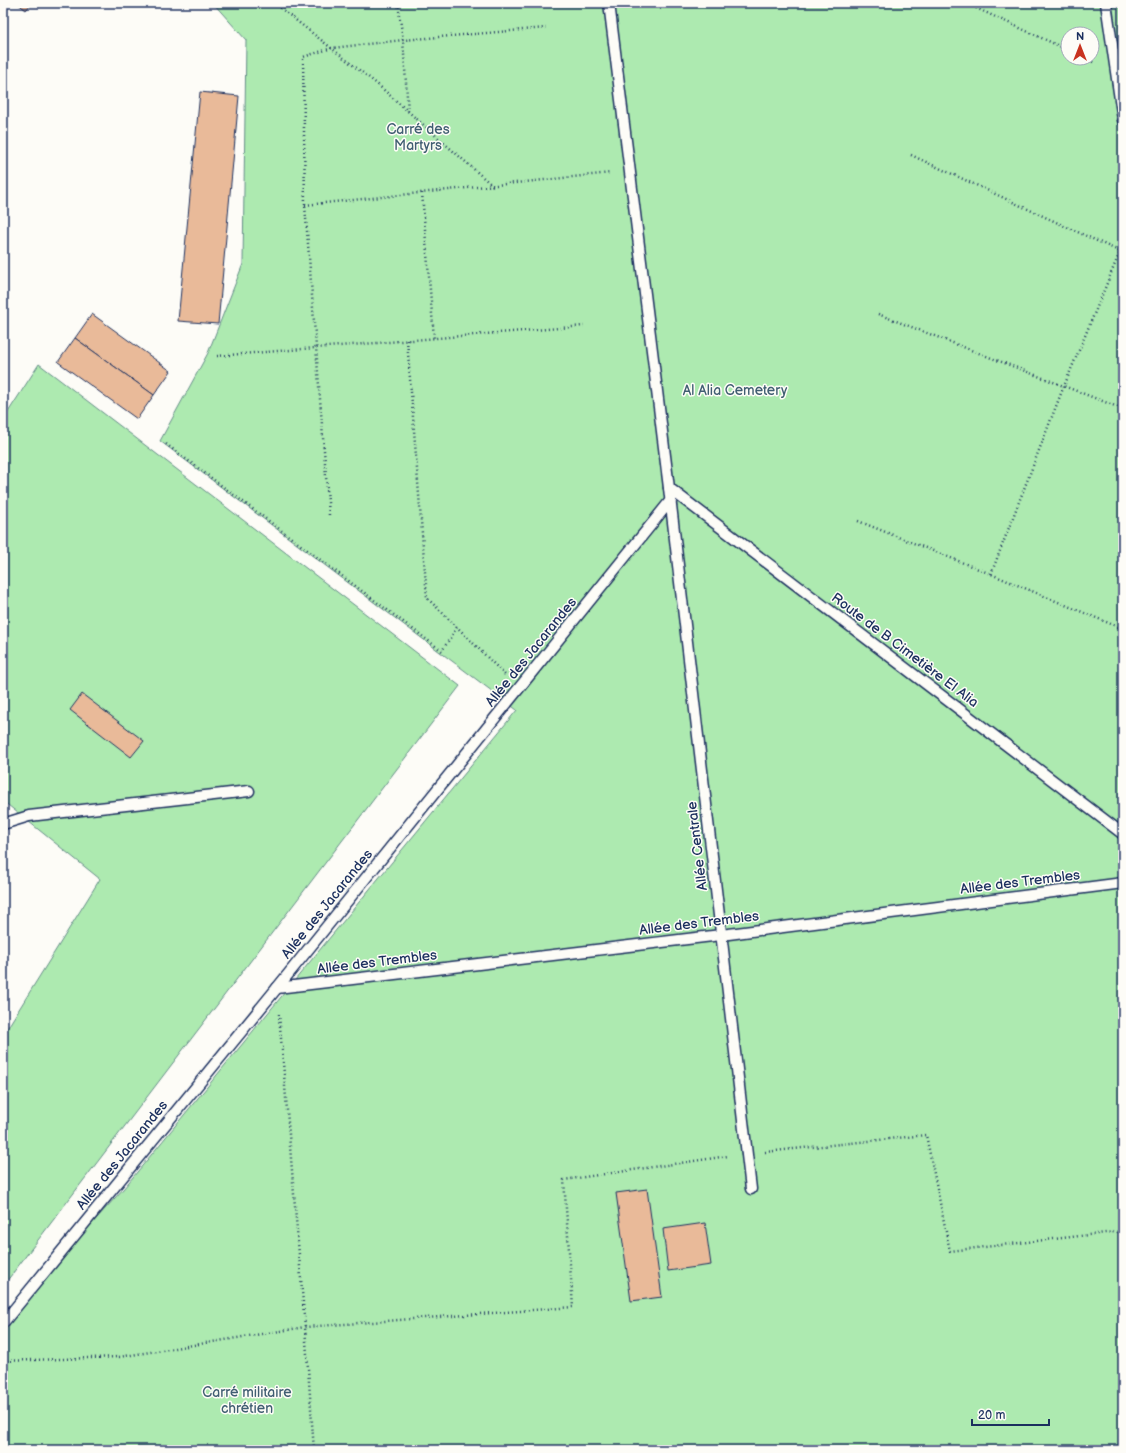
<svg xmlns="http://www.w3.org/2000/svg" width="1126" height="1453" font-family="'Balsamiq Sans',sans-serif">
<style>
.green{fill:#adeab0;stroke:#648c87;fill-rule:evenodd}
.building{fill:#e9ba99;stroke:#1b2f5e}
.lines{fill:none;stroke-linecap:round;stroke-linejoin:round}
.service-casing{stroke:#1b2f5e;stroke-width:13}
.path{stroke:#1b2f5e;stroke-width:2.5;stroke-dasharray:1 3;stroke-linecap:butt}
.service{stroke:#fdfcf7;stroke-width:10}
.labels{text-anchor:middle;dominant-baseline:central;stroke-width:3;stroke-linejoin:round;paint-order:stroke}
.park-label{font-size:14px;fill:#405e72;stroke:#fdfcf7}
.street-label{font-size:14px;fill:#1b2f5e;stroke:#fdfcf7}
</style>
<rect width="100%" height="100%" fill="#fdfcf7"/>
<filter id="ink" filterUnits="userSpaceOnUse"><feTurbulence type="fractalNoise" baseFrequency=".025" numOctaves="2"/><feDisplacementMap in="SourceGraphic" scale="8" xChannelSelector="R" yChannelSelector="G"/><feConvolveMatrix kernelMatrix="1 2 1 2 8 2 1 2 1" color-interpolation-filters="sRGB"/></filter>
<g filter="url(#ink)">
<g class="green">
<path d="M213,3H1123V1450H3V1322L124,1188L517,710L160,441L208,353L243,264L246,40ZM1068,34H1092V58H1068Z"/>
<polygon points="39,364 460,686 3,1286 3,1035 100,879 3,801 3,420"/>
</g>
<g class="building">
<polygon points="17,3 32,3 26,10"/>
<polygon points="200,92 239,96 218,324 178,321"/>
<polygon points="92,314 171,371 154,395 75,338"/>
<polygon points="75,338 154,395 137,419 58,362"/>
<polygon points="82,694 144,741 131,757 70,710"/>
<polygon points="647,1189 662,1297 631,1301 616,1193"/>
<polygon points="705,1223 711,1265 668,1271 663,1229"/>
</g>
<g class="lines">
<defs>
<g id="service">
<polyline points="609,3 669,488 751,1189"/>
<polyline points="1106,3 1123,120"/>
<polyline points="669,488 1123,834"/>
<polyline points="3,824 29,816 249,791"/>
<polyline points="277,988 721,935 1123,883"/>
<polyline points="3,1323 277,988 671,500"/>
</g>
</defs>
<use href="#service" class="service-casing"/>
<g class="path">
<polyline points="274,3 377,84 493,186"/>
<polyline points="284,3 284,10"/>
<polyline points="398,3 403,40 408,111"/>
<polyline points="965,3 1068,50"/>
<polyline points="1085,58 1095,63"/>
<polyline points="911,155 1123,253"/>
<polyline points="422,193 434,338"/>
<polyline points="305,205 611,173"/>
<polyline points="878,314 1123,409"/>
<polyline points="407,340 427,598 457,627"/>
<polyline points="217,356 584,326"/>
<polyline points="166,444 442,651 457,627 506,676"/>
<polyline points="329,515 305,205 303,57 332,48 403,40 546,28"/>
<polyline points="858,521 991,574 1123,629"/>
<polyline points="991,574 1062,391 1120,252"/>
<polyline points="279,1014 305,1327 314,1450"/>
<polyline points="765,1152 926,1135 950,1251 1123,1231"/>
<polyline points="3,1361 119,1357 305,1327 573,1307 564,1180 728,1156"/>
</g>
<use href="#service" class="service"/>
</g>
</g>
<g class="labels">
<g class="park-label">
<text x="418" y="129">Carré des<tspan x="418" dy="16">Martyrs</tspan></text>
<text x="735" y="390">Al Alia Cemetery</text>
<text x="247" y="1392">Carré militaire<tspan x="247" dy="16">chrétien</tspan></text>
</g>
<g class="street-label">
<text transform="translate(905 650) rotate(37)">Route de B Cimetière El Alia</text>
<text transform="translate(531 652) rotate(-51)">Allée des Jacarandes</text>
<text transform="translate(697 846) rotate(-97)">Allée Centrale</text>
<text transform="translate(1020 882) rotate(-7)">Allée des Trembles</text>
<text transform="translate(327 904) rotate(-51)">Allée des Jacarandes</text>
<text transform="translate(699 923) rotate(-7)">Allée des Trembles</text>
<text transform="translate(377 962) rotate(-7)">Allée des Trembles</text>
<text transform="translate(122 1155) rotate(-51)">Allée des Jacarandes</text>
</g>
</g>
<rect width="1126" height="1453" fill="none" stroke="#fdfcf7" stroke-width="16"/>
<rect x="8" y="8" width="1110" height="1437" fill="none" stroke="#1b2f5e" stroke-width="1.5" filter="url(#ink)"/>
<g transform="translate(1080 46)"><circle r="19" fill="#fdfcf7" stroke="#a3aaba"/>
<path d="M0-3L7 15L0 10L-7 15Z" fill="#c8321e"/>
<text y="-6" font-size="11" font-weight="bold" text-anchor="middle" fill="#1b2f5e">N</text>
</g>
<path d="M972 1419v6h77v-6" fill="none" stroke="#1b2f5e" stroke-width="2"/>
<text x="978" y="1419" font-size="12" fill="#1b2f5e" stroke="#fdfcf7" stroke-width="3" paint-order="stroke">20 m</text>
</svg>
